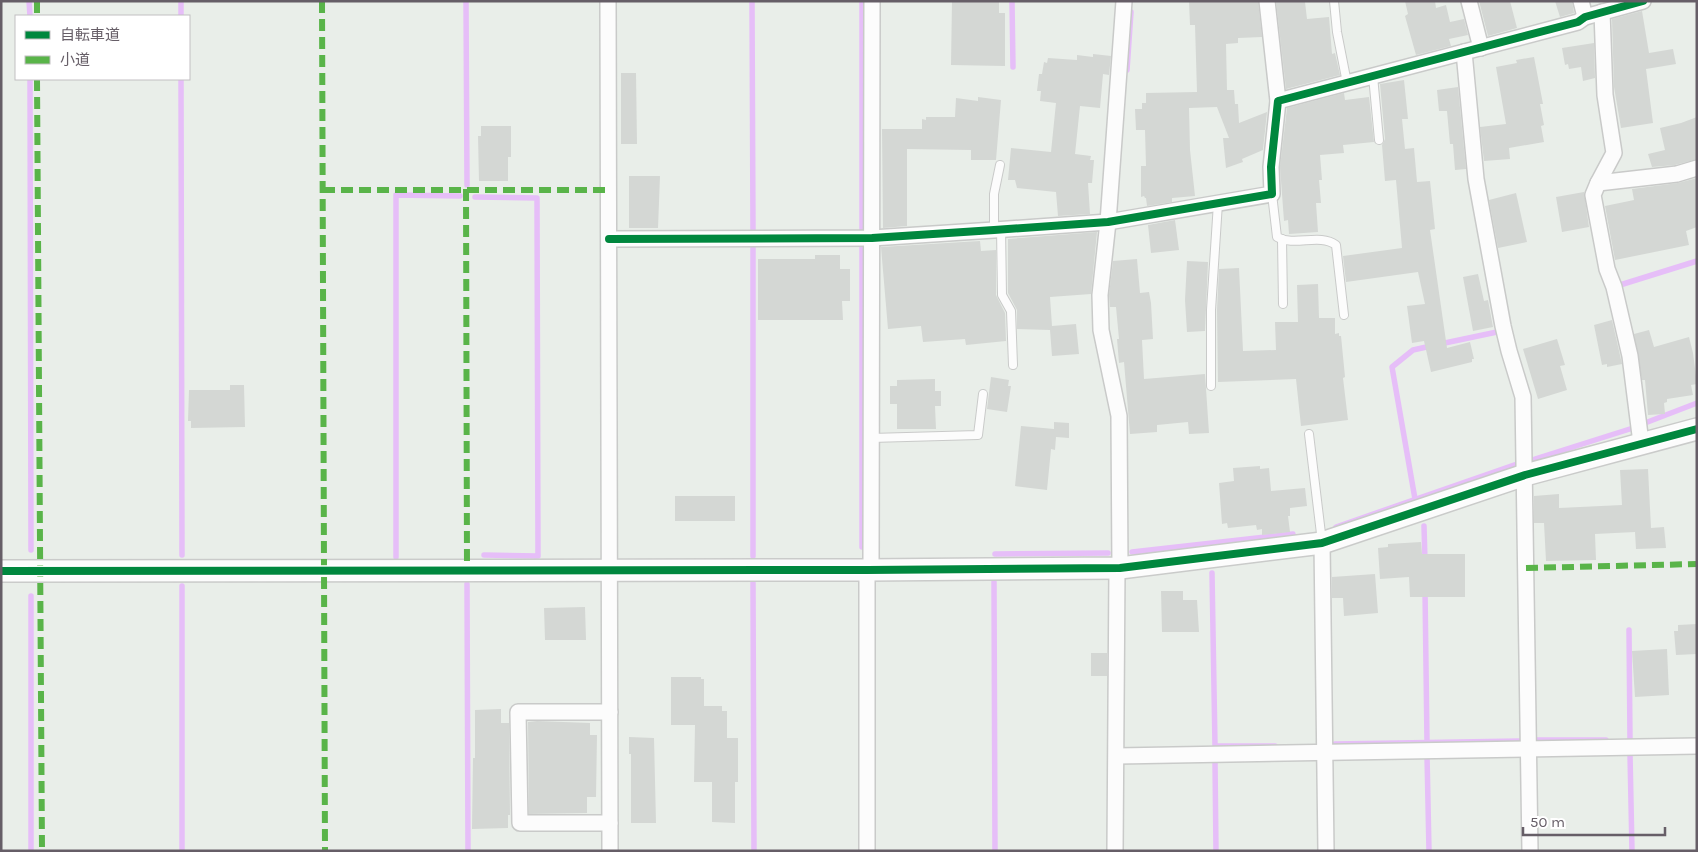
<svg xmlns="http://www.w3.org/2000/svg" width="1698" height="852" font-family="Karla,'Noto Sans JP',sans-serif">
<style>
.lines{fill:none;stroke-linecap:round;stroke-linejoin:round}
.stream{stroke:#e6bef8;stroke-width:5.5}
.building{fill:#d4d7d4}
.lane-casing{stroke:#c9cac9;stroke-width:10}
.street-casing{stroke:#c9cac9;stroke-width:18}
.secondary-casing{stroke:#cacbca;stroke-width:24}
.lane{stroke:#fcfcfc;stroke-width:8}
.street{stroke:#fcfcfc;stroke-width:15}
.secondary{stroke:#fcfcfc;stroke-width:21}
.quiet{stroke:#59b449;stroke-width:6;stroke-dasharray:12 6;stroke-linecap:butt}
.cycleway-casing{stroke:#fff;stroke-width:11}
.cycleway{stroke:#00873e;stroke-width:8}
</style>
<rect width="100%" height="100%" fill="#e9eee9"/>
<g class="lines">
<g class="stream">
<polyline points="29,1 30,16"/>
<polyline points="181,1 181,16"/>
<polyline points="466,1 467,185"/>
<polyline points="752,1 753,232"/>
<polyline points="862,1 862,229"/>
<polyline points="1012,1 1013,67"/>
<polyline points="1127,70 1131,12"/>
<polyline points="30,79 31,550"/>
<polyline points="181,79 182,555"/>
<polyline points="475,197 537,198 538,556 484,555"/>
<polyline points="862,245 862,547"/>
<polyline points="1620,285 1697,261"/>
<polyline points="1440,344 1497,332"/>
<polyline points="1645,423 1697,403"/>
<polyline points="1535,459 1633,428"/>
<polyline points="1415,499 1392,367 1413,350 1431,346"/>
<polyline points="1424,526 1425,561"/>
<polyline points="1336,527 1517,464"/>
<polyline points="1132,552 1293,534"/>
<polyline points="995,554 1108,553"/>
<polyline points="753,556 753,245"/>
<polyline points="396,557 396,195 460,196"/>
<polyline points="1212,573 1215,746 1275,746"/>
<polyline points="994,582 995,851"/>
<polyline points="753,583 754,851"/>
<polyline points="467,584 468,851"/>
<polyline points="182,586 182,851"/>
<polyline points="1425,590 1427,742"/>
<polyline points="31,596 31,851"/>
<polyline points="1629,630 1630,740"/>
<polyline points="1536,740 1606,740"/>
<polyline points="1335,744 1520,741"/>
<polyline points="1630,754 1632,851"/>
<polyline points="1427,755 1429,851"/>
<polyline points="1215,762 1216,851"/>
</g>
</g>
<g class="building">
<polygon points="952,1 999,1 999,13 1005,13 1005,66 951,65"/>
<polygon points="1189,1 1258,1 1262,37 1238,38 1238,43 1226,44 1227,90 1234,90 1235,104 1238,104 1239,123 1267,112 1263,150 1242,159 1243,162 1226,168 1223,138 1229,138 1217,107 1189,108 1190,150 1195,196 1172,198 1172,202 1147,206 1146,198 1145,198 1144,196 1141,197 1141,166 1146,166 1145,130 1136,130 1135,109 1142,109 1142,103 1146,103 1146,93 1197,92 1195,25 1190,25"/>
<polygon points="1276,1 1305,2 1307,19 1329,17 1332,54 1335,53 1340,75 1286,89"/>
<polygon points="1405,1 1435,1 1436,8 1446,5 1450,22 1464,19 1468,35 1449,39 1451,46 1416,55 1405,16 1408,14"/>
<polygon points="1479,1 1510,1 1517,28 1488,36"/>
<polygon points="1555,1 1572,1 1574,13 1560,17"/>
<polygon points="1642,11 1649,53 1673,49 1676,64 1646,69 1653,123 1621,128 1614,87 1612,19"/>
<polygon points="1594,43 1595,78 1583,81 1581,67 1569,69 1568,64 1565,65 1562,48"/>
<polygon points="1093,54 1111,56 1109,75 1103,74 1100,108 1080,106 1075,154 1091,156 1090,160 1094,160 1092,183 1088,183 1090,214 1058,216 1056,192 1017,188 1015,180 1008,180 1011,148 1051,152 1056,103 1040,101 1041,91 1037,91 1039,74 1042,74 1044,62 1047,63 1048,58 1077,60 1077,55 1093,57"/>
<polygon points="1534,57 1543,104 1540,104 1544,125 1541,126 1544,142 1509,148 1510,159 1484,161 1480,127 1506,124 1496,67 1517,63 1516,60"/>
<polygon points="621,73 636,73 637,144 621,144"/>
<polygon points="1404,80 1408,119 1402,119 1405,149 1414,148 1417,182 1430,181 1435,229 1430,230 1447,348 1470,342 1474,359 1472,359 1472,362 1431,372 1424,341 1412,343 1407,306 1425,304 1418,272 1346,282 1344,265 1343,256 1402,248 1396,180 1385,181 1382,145 1385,139 1380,84"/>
<polygon points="1458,87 1466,169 1455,170 1453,144 1450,144 1447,111 1439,111 1437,90"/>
<polygon points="1344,93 1345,100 1369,97 1374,142 1343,145 1344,153 1320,155 1322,180 1319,180 1321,203 1316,203 1318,232 1289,234 1288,220 1284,221 1280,167 1287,108"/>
<polygon points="978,97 1001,100 996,160 971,160 971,150 907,149 907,226 883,228 882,129 922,129 922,119 926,120 926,117 955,117 956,98 978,101"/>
<polygon points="1697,117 1697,159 1675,165 1652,167 1648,154 1665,150 1660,128 1681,123"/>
<polygon points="481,126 511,126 511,157 508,157 508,181 479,181 478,136 481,136"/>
<polygon points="629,176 660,176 658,228 629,228"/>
<polygon points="1697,178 1697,227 1686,231 1689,245 1615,260 1605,206 1634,200 1632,189 1678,183"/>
<polygon points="1584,192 1589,227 1562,232 1556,197"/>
<polygon points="1516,193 1527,242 1498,248 1489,200"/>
<polygon points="1175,220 1179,250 1151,253 1148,225"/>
<polygon points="1097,232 1091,294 1050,297 1052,326 1076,324 1079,354 1052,356 1050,330 1017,329 1017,310 1008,293 1008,239"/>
<polygon points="980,241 981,251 996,250 996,295 1005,313 1006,341 966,345 965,339 923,342 921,326 888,329 881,247"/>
<polygon points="815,255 840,255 840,269 850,269 850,301 842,301 843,320 758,320 758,259 815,259"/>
<polygon points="1137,259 1140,293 1149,292 1151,303 1153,339 1142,340 1144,379 1205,374 1209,433 1189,434 1188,422 1157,425 1157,432 1130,434 1124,362 1119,363 1117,339 1119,339 1116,307 1110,307 1109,295 1113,261"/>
<polygon points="1187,261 1208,262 1205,331 1187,332 1185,300"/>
<polygon points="1239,268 1243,351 1276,350 1275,322 1298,322 1297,285 1318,284 1319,318 1335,318 1335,334 1339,333 1339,336 1341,336 1345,377 1343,378 1348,420 1301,426 1296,379 1218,382 1217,310 1219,269"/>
<polygon points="1478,274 1484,301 1488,300 1493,327 1473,331 1463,277"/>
<polygon points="1612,320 1622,364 1607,367 1607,364 1602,365 1594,325"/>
<polygon points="1649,330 1654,347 1689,337 1693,353 1697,384 1691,385 1693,395 1667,399 1667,402 1664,403 1665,414 1648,415 1645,380 1642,380 1634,334"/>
<polygon points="1557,339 1565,365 1560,366 1567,390 1538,399 1523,349"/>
<polygon points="991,377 1009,380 1008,386 1011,386 1007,412 987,409"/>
<polygon points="935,379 935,391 941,391 941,406 935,406 936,429 897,429 897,404 890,404 890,386 897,386 897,380"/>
<polygon points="230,385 244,385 245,427 191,428 191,421 188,421 189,390 230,390"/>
<polygon points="1054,422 1069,423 1069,438 1056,437 1055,450 1051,449 1047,490 1015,486 1021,426 1054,429"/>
<polygon points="1260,466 1260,469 1269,468 1271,491 1305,488 1307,506 1290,508 1290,516 1288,516 1290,532 1262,535 1262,529 1257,530 1256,525 1228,528 1227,523 1222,524 1219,483 1234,481 1233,468"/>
<polygon points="1648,469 1651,528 1664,527 1666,548 1636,549 1635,532 1595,534 1596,560 1546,561 1544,523 1534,523 1534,496 1559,494 1559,508 1622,505 1620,470"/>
<rect x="675" y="496" width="60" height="25"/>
<polygon points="1421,542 1422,554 1465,554 1465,597 1410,597 1409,577 1380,579 1378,548 1388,547 1388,544"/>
<polygon points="1375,574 1378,613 1344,616 1343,598 1332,598 1332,577"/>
<polygon points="1161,591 1183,591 1183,600 1197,600 1199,632 1162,632"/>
<polygon points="585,607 586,640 545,640 544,608"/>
<polygon points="1697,624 1697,654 1676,655 1674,631 1678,631 1678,625"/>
<polygon points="1667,649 1669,695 1635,697 1632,651"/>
<rect x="1091" y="653" width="16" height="23"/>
<polygon points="671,677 701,677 701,679 704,679 704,706 722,706 722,711 727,711 727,738 738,738 738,782 735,782 735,823 712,822 712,782 694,782 695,725 671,725"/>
<polygon points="501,709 501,723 509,723 510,815 508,815 508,828 472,829 473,758 475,758 475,710"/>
<polygon points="537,721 590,723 590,735 597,735 596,797 587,797 587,813 529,814 528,722"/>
<polygon points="629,737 654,738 656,823 631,823 631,754 629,754"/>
</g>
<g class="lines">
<defs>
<g id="lane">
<polyline points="1334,1 1337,32 1347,83"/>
<polyline points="1373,76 1379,140"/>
<path d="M1272,194L1277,237C1295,247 1319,233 1336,245L1344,315"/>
<polyline points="1001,229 1002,295 1011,311 1013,365"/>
<polyline points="994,230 994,194 1000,165"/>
<polyline points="1282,239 1283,304"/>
<polyline points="1211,386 1211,310 1218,203"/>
<polyline points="1309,434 1322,542"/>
<polyline points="871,438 978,435 983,394"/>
</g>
<g id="street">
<polyline points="608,1 610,851"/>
<polyline points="1267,1 1278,101"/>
<polyline points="1469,1 1481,48"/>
<polyline points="1581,1 1585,17"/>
<polyline points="1602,12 1605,95 1614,153 1598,183 1593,195 1607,269 1614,287 1630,356 1641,443"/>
<polyline points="1464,52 1476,179 1503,326 1509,351 1523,397 1530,851"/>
<polyline points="1598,183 1677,174 1697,168"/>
<polyline points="609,239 872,238 994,230 1108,222 1272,194 1271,167 1278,101 1578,22 1585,17 1643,1"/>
<polyline points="1322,543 1326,851"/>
<polyline points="1120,568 1119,416 1101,330 1100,295 1108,222 1124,1"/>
<polyline points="867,570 867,851"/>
<polyline points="871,570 872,1"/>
<polyline points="610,712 518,712 520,823 610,823"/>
<polyline points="1117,756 1697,746"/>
<polyline points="1115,851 1117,568"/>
</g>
<polyline id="secondary" points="1,571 867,570 1120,568 1322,543 1525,475 1697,429"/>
</defs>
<use href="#lane" class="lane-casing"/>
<use href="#street" class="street-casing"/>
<use href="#secondary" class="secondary-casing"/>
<use href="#lane" class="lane"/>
<use href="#street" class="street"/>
<use href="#secondary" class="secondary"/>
<g class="quiet">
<polyline points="37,1 37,16"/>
<polyline points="322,1 325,851"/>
<polyline points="37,79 42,851"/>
<polyline points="466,189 467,570"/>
<polyline points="323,190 609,190"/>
<polyline points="1526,568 1697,564"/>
</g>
<defs>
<g id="cycleway">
<polyline points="609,239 872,238 994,230 1108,222 1272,194 1271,167 1278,101 1578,22 1585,17 1643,1"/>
<polyline points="1,571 867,570 1120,568 1322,543 1525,475 1697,429"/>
</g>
</defs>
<use href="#cycleway" class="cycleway-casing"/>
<use href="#cycleway" class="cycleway"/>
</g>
<rect width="1698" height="852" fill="none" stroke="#665e67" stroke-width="5"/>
<rect x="15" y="15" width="175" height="65" fill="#ffffff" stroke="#c2bfc2"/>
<rect x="25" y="31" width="25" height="8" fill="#00873e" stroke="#c2bfc2"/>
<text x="60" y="40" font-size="15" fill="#665e67">自転車道</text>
<rect x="25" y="56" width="25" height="8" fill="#59b449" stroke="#c2bfc2"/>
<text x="60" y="65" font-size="15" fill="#665e67">小道</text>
<path d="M1523 827v8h142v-8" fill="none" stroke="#665e67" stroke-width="2.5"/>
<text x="1530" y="827" font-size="15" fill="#665e67" stroke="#ffffff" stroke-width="4" paint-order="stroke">50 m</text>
</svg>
